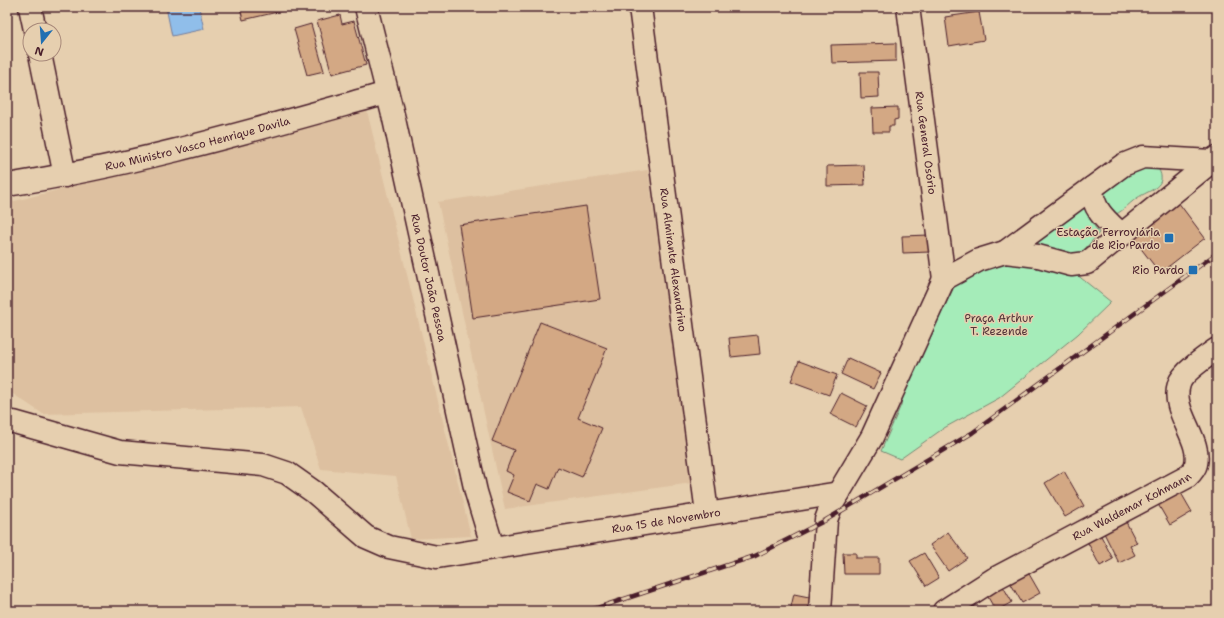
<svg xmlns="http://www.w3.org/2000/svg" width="1224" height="618" font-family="'Shantell Sans',sans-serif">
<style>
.built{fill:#ddc0a0}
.green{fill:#a5ecb9;stroke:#788672}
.water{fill:#90beea;stroke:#747e9e}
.building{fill:#d3a884;stroke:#4a1f2b}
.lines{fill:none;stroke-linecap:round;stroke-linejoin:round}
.street-casing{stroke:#4a1f2b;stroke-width:25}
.secondary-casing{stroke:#4a1f2b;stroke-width:25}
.street{stroke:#e6cfaf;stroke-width:22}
.secondary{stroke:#e6cfaf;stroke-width:22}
.rail-casing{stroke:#4a1f2b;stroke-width:4.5}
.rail{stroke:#e6cfaf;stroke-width:3;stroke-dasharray:9;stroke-linecap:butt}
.poi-dot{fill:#1f6fb2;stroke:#e6cfaf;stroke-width:1.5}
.labels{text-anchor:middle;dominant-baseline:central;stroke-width:3;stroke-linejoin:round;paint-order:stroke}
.street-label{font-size:11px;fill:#4a1f2b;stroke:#e6cfaf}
.poi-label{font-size:11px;fill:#4a1f2b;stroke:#e6cfaf;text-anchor:end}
.park-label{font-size:11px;fill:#533439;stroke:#e6cfaf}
</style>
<rect width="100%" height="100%" fill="#e6cfaf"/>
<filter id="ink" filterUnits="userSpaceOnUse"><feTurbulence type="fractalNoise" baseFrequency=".025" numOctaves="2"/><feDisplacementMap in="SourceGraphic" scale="8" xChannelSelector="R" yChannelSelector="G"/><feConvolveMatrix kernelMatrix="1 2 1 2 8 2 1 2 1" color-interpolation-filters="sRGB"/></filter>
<g filter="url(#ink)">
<g class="built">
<polygon points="367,111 471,536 411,539 396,476 321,469 301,407 43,414 7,390 7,203"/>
<polygon points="648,170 692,483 505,509 438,202"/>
</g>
<g class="green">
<path d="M1138,166L1158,168C1169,187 1149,190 1137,198C1128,204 1122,213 1111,216L1101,198L1112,186Z"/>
<path d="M1086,201L1090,212L1089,218L1099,233L1075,260C1064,247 1056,249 1040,249L1033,241Z"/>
<polygon points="1013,263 1034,263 1076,274 1111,302 1078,334 999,398 944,428 900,459 881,451 901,405 903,392 955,285 989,267"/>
</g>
<polygon class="water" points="166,7 199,7 204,29 172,36"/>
<g class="building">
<polygon points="240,7 299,7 243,20"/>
<polygon points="979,12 984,40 949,46 945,17"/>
<polygon points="340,15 342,24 354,21 366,65 332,74 317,21"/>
<polygon points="311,24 324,71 307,75 294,29"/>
<polygon points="896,43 896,61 832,63 831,45"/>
<polygon points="860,72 878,72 879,97 861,98"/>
<polygon points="898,107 898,119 894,120 894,126 889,126 889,132 873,132 872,108"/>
<polygon points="864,165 865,185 827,186 827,166"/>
<polygon points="1178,202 1205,238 1160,273 1132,237"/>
<polygon points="586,206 600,299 473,318 459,225"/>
<polygon points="929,235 930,252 903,253 902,236"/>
<polygon points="540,322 607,348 578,418 602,428 582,477 558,467 549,489 537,484 530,501 507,492 514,475 506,471 514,450 492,441"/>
<polygon points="758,335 760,354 731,357 729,338"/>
<polygon points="848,358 881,373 873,389 841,374"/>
<polygon points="799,361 837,375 829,395 791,381"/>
<polygon points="841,393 867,406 856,427 830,414"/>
<polygon points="1064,471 1084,506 1065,517 1045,483"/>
<polygon points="1177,486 1192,512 1170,525 1155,499"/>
<polygon points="1125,520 1137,543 1130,546 1135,555 1119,563 1103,531"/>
<polygon points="948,532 967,558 948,571 930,545"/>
<polygon points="1100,534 1113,559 1100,566 1087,541"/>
<polygon points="843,553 856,553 856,558 879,558 879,574 844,574"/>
<polygon points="924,553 939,578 926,586 910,561"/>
<polygon points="1025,567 1040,593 1022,603 1007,577"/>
<polygon points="1001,583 1012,602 996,611 985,592"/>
<polygon points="794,594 814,598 811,611 790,611"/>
<polygon points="1069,607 1070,611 1044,611 1044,610"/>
</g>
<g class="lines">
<defs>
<g id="street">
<polyline points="30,7 35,30"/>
<path id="s1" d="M366,7L394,119L476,492L493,548"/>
<path id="s2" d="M640,7L707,513"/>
<polyline points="40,54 65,176"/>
<path id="s3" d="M7,185C136,165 261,128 387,93"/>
<path d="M1092,188C1092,210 1108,222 1122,235"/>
<polyline points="1005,252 1123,165 1143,157 1211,161"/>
<path id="s4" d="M14,422L120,452L263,465L287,473L314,492L366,537L389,547L437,557L839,493"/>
<polyline points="820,611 826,520 832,504 872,437 944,279 979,260 1005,252 1038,256 1071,265 1087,263 1217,157"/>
<path id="s5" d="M944,611L994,579L1187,477C1190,474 1195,469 1196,464C1202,439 1170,411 1179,384C1182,373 1207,356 1217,349"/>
</g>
<g id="secondary">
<path id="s6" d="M908,7L944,279"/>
</g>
</defs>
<use href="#street" class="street-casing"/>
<use href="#secondary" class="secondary-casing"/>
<use href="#street" class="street"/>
<use href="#secondary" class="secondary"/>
<defs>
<polyline id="rail" points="588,611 755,556 826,520 972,433 1217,253"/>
</defs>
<use href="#rail" class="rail-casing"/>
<use href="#rail" class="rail"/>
</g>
</g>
<g class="poi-dot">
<rect x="1164" y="233" width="10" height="10" rx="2"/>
<rect x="1188" y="265" width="10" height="10" rx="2"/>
</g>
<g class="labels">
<g class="street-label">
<text stroke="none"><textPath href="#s6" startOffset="137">Rua General Osório</textPath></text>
<text stroke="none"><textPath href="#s3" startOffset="195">Rua Ministro Vasco Henrique Davila</textPath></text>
<text stroke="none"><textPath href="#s2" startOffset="255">Rua Almirante Alexandrino</textPath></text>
<text stroke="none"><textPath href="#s1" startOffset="278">Rua Doutor João Pessoa</textPath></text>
<text stroke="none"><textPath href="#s5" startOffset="215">Rua Waldemar Kohmann</textPath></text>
<text stroke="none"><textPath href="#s4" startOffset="687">Rua 15 de Novembro</textPath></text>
</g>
<g class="poi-label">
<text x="1160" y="232">Estação Ferroviária<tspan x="1160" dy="13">de Rio Pardo</tspan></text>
<text x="1184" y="270">Rio Pardo</text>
</g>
<g class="park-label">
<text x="999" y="318">Praça Arthur<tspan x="999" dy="13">T. Rezende</tspan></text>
</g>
</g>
<rect width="1224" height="618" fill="none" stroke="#e6cfaf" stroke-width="24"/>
<rect x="12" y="12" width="1200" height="594" fill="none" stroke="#4a1f2b" stroke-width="1.5" filter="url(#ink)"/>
<g transform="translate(42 42) rotate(197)"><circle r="19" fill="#e6cfaf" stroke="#a8897a"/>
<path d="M0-3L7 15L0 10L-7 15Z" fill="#1f6fb2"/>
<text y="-6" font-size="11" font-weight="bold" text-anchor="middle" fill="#4a1f2b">N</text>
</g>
</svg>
